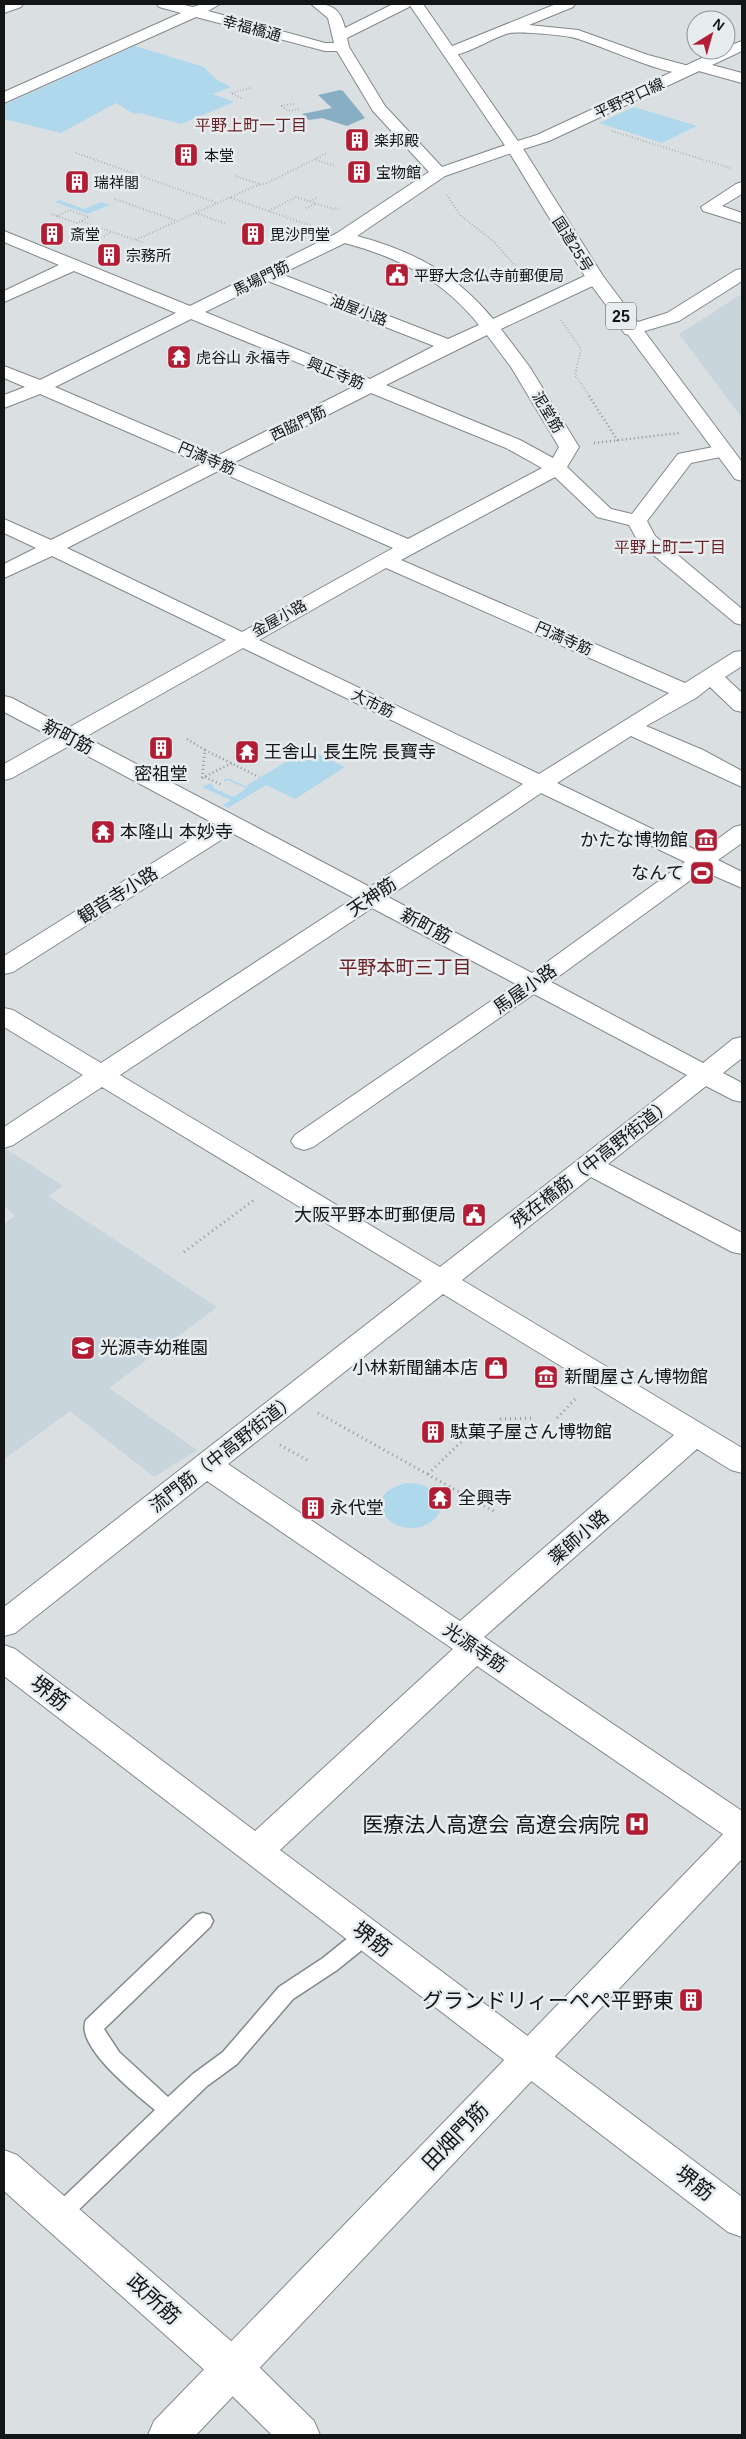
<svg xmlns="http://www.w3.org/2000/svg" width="746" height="2439" font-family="Arial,'Noto Sans JP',sans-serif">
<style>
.built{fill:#c8d5dc}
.green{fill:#b0d8ed}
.forest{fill:#87aec2}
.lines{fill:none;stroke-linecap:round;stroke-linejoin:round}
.lane-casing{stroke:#83888b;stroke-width:3}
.street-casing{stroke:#83888b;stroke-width:2}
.secondary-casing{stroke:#83888b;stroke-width:2}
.highway-casing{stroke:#83888b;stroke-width:2}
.path-far2{stroke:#93979a;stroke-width:2;stroke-dasharray:0.5 2.5;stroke-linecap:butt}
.path-far1{stroke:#93979a;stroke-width:2.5;stroke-dasharray:1 3;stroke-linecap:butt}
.path{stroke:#93979a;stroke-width:3;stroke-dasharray:1 4;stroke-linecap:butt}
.lane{fill:#fff;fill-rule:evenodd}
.street{fill:#fff;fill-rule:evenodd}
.secondary{fill:#fff;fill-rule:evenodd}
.highway{fill:#fff;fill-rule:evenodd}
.labels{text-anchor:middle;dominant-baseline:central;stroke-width:5;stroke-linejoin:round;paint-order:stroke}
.far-street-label{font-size:15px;fill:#131516;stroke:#e7ecef}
.far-poi-label{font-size:15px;fill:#131516;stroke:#e7ecef;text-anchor:start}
.far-neighbourhood-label{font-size:16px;fill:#692328;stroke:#e7ecef}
.shield{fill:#e7ecef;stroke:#535657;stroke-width:1}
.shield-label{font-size:16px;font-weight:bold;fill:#131516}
.street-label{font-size:18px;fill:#131516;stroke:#e7ecef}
.poi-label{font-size:18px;fill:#131516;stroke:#e7ecef;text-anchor:start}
.neighbourhood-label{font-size:19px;fill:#692328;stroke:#e7ecef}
.near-street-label{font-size:21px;fill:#131516;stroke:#e7ecef}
.near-poi-label{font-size:21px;fill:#131516;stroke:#e7ecef;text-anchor:end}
</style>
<rect width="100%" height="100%" fill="#dadfe2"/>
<g class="built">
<polygon points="742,294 742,418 679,334"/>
<polygon points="6,1149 63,1186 48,1196 217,1307 109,1388 197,1450 154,1477 70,1411 4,1459 4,1224 15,1216 4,1205 4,1150"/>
</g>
<g class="green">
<polygon points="135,46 204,67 217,80 231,87 213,94 234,102 181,124 139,113 134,114 116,103 61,133 4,119 4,105"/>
<polygon points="634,107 697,126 662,143 599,123"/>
<polygon points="59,200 84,209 101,202 110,205 87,214 55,202"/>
<polygon points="307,749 345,767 295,799 266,785 228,808 223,805 231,800 202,787 211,783 215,789 234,797 246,788 227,780 224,782 224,779 230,779 249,788 246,786"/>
<path d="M406,1483C414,1483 422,1484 429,1488C443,1496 445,1513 431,1522C396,1545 352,1497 406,1483Z"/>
</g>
<polygon class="forest" points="340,90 343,91 365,118 347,126 322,118 309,120 302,114 332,108 318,95"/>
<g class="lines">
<defs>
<path id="lane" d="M203,1913L210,1915L213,1921L210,1927L104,2029L119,2052L168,2097L193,2074L223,2052L279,1987L323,1958L359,1929L366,1927L373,1929L376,1935L373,1941L337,1970L293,1999L237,2064L207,2086L66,2222L59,2225L52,2222L49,2215L52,2208L155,2110C137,2095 74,2046 86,2020L196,1915Z"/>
<g id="street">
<path d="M157,4H180L193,7L202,4H220L208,11L325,43H334L328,18L311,4C331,4 340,7 345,28L393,4H411L409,7L347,38L349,47L385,106L442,167L514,142L522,147L520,150L445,176L357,236C413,251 455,273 493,319L589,274H601L604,278L601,282L501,329L529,366L579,447L567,467L611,509L632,514L678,454L723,445L730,447L733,451L730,455L691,463L647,521L655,536L742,609V625L735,623L639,543L629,525L597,517L555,477L401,560L685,683L734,652L742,651V666L725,677L742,693V712L734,710L710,687L696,698L646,726L703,750L742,771V787L631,736L557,783L700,852L734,827L742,825V843L718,860L742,872V888L703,871L551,982L703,1063L733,1039L742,1037V1058L723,1073L742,1083V1102L733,1100L706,1086L608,1164L742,1233V1254L732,1252L591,1177L462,1280L742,1448V1473L731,1470L697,1449L484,1637L742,1811V1843L730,1839L477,1666L280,1850L742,2197V2237L728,2232L4,1676V1645L15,1649L255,1831L453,1649L207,1481L15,1633L4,1636V1607L422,1281L102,1087L13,1145L4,1148V1127L83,1075L4,1027V1008L13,1010L101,1063L354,898L232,833L13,972L4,974V956L215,824L69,746L12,778L4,780V764L52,737L4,712V696L12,698L68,728L226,640L52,556L4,578V564L36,548L4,533V519L51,540L202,464L40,394L4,408V395L25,387L4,378V366L40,380L176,313L74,271L4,302V291L59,265L4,242V231L190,306L337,233L429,172L373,111L337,51H325L196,17L4,103V92L181,13L159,7ZM345,243C400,258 443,280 479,325L448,339L281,274ZM268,281L434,346L370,379L205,312ZM191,319L355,386L217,456L55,387ZM487,335L511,367L559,447L553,458L520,440L386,385ZM371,393L506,448L542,468L408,539L233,463ZM218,471L393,548L242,632L67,548ZM386,568L669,693L539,774L259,640ZM243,648L523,784L370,887L85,737ZM541,793L685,862L532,973L388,897ZM372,908L516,984L295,1135L291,1141L295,1147L304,1150L313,1147L534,994L687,1075L440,1267L120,1075ZM443,1294L674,1435L460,1621L228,1464Z"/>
<path d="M556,4H575L573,7L529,25L578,30L648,55L689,66L697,61L742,73V83L695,70L692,73C669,79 598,43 571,37C561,35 518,31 510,33C492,37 462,59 445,55L443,52L445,49Z"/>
<polygon points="742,182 742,194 722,206 742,213 742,223 703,211 701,207 736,184"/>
<polygon points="742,269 742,281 679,321 631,335 625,334 622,330 625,326 667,313 736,270"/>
<polygon points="4,2150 17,2155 246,2354 314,2421 320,2435 272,2435 218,2382 4,2191"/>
</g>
<g id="secondary">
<polygon points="742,41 742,51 549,141 514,152 506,147 508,144 537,135 719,50 726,50 726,47"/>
<polygon points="742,1823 742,1859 196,2435 148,2435 154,2421 730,1827"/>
</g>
<g id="highway">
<polygon points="4,4 23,4 21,7 4,13"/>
<polygon points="409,4 423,4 522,147 603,276 742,462 742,481 735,479 586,278 506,147"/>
</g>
</defs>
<use href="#lane" class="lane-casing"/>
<use href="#street" class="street-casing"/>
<use href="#secondary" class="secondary-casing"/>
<use href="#highway" class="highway-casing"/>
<g class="path-far2">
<polyline points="241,98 231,93 250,88"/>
<polyline points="294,104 282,106 288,111 300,109"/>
<polyline points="612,131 730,168"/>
<polyline points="76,153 217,203"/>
<polyline points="316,160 336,166"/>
<polyline points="235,176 263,185 327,153"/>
<polyline points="447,195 460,215 494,242 530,282"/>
<polyline points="231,198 312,226"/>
<polyline points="115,199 177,221"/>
<polyline points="310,201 317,198"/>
<polyline points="306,208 315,204"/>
<polyline points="269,211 296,197 333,209 339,208"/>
<polyline points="196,213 226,224"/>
<polyline points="51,214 77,223 81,221 135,240 260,184"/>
<polyline points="57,216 69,210 89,217 82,221"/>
<polyline points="104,236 112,232"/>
<polyline points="136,240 142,242"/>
<polyline points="561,320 581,349 575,375 590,397"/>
</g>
<g class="path-far1">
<polyline points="589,396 618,441"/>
<polyline points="594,443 680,433"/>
<polyline points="187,739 205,750 202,778"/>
<polyline points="205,750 259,777"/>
<polyline points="205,777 222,785"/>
<polyline points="202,778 232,763"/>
</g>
<g class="path">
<polyline points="184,1252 254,1200"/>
<polyline points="318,1413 495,1512"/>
<polyline points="557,1418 577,1397"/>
<polyline points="280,1445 309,1461"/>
<polyline points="428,1474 465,1438 481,1439 501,1419 535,1418"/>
<polyline points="472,1499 481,1489"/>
</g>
<use href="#lane" class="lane"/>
<use href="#street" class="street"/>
<use href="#secondary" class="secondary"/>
<use href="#highway" class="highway"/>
</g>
<defs>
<symbol id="building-square" viewBox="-11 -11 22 22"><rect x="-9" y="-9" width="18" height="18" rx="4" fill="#b11d35" stroke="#e7ecef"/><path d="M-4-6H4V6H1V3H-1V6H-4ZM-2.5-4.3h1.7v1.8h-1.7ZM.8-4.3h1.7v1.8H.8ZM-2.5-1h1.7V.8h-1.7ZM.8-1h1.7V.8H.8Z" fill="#fff"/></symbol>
<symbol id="civic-square" viewBox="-11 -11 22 22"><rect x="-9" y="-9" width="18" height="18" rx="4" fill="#b11d35" stroke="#e7ecef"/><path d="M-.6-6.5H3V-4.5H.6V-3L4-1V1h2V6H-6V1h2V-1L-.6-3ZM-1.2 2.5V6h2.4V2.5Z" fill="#fff"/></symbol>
<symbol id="temple-square" viewBox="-11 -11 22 22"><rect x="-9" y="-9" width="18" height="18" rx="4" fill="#b11d35" stroke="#e7ecef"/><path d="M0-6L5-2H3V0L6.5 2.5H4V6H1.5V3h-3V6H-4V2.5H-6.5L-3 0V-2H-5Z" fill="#fff"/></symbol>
<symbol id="museum-square" viewBox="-11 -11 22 22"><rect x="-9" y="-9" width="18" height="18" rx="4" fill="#b11d35" stroke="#e7ecef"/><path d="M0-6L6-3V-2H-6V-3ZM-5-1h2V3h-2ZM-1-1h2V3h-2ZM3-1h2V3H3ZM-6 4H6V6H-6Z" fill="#fff"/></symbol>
<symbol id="stadium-square" viewBox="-11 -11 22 22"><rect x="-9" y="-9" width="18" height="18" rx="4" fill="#b11d35" stroke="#e7ecef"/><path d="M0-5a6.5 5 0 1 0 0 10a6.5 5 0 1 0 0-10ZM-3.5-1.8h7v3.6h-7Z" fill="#fff"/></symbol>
<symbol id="school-square" viewBox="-11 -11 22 22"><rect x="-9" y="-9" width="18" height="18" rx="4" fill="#b11d35" stroke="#e7ecef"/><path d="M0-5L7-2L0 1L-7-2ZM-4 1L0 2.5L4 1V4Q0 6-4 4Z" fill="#fff"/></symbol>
<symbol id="shop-square" viewBox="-11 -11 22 22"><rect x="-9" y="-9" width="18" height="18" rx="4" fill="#b11d35" stroke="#e7ecef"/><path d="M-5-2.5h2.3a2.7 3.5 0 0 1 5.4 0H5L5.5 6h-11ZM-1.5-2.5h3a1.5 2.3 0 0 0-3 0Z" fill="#fff"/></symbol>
<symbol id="hospital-square" viewBox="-11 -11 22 22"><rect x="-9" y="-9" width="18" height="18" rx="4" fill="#b11d35" stroke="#e7ecef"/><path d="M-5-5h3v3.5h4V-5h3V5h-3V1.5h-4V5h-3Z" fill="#fff"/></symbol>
</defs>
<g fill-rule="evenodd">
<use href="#building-square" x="343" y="126" width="28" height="28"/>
<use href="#building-square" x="172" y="141" width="28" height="28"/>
<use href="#building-square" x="345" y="158" width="28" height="28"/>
<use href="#building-square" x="63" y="168" width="28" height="28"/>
<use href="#building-square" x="38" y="220" width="28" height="28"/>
<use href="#building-square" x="239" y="220" width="28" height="28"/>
<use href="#building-square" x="95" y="241" width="28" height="28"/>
<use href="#civic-square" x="383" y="261" width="28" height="28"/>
<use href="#temple-square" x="165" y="343" width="28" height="28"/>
<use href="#building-square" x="147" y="734" width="28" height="28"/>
<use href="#temple-square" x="233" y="738" width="28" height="28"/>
<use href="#temple-square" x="89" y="818" width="28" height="28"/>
<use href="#museum-square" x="692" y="826" width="28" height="28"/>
<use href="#stadium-square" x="688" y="859" width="28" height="28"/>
<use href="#civic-square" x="460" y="1201" width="28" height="28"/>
<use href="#school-square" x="69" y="1334" width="28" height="28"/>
<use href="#shop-square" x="482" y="1354" width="28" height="28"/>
<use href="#museum-square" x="532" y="1363" width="28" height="28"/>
<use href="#building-square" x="419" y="1418" width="28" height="28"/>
<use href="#temple-square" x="426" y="1484" width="28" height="28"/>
<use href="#building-square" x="299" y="1494" width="28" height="28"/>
<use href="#hospital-square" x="623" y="1810" width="28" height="28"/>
<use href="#building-square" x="677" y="1986" width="28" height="28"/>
</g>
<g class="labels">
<g class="far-street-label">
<text transform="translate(252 28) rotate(15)">幸福橋通</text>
<text transform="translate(629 98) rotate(-25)">平野守口線</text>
<text transform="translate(573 244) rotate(58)">国道25号</text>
<text transform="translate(261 278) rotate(-26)">馬場門筋</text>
<text transform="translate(359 310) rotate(21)">油屋小路</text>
<text transform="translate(336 373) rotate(22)">興正寺筋</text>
<text transform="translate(548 412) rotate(59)">泥堂筋</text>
<text transform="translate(298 423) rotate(-26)">西脇門筋</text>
<text transform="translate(207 458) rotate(23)">円満寺筋</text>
<text transform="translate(279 618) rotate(-29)">金屋小路</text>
<text transform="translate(564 638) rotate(24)">円満寺筋</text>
<text transform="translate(373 703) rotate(26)">大市筋</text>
</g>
<g class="far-poi-label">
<text x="374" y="140">楽邦殿</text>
<text x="204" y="155">本堂</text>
<text x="376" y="172">宝物館</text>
<text x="94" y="182">瑞祥閣</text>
<text x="70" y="234">斎堂</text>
<text x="270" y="234">毘沙門堂</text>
<text x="126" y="255">宗務所</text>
<text x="414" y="275">平野大念仏寺前郵便局</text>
<text x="196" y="357">虎谷山 永福寺</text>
</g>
<g class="far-neighbourhood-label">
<text x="251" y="125">平野上町一丁目</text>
<text x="670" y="547">平野上町二丁目</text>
</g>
<rect class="shield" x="606" y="302.5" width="30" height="27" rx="4"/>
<g class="shield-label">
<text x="621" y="316">25</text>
</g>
<g class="street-label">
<text transform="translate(68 737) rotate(27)">新町筋</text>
<text transform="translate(118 895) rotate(-32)">観音寺小路</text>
<text transform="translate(372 897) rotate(-34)">天神筋</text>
<text transform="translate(426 926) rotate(28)">新町筋</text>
<text transform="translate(525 989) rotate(-35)">馬屋小路</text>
<text transform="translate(592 1163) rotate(-38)">残在橋筋（中高野街道）</text>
<text transform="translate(223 1453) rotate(-38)">流門筋（中高野街道）</text>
<text transform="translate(579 1537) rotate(-41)">薬師小路</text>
<text transform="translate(475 1648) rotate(34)">光源寺筋</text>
</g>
<g class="poi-label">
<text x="264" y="752">王舎山 長生院 長寶寺</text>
<text x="161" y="774" text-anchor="middle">密祖堂</text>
<text x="120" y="832">本隆山 本妙寺</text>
<text x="688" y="840" text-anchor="end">かたな博物館</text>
<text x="684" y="873" text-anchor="end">なんて</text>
<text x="456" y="1215" text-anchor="end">大阪平野本町郵便局</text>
<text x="100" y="1348">光源寺幼稚園</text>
<text x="478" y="1368" text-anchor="end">小林新聞舗本店</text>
<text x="564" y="1377">新聞屋さん博物館</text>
<text x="450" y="1432">駄菓子屋さん博物館</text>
<text x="458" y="1498">全興寺</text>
<text x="330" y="1508">永代堂</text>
</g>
<g class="neighbourhood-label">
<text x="405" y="967">平野本町三丁目</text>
</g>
<g class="near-street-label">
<text transform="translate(50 1693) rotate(37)">堺筋</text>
<text transform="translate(372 1939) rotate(37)">堺筋</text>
<text transform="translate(455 2136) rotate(-46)">田畑門筋</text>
<text transform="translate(695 2183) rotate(37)">堺筋</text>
<text transform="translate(154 2299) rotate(42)">政所筋</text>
</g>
<g class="near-poi-label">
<text x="620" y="1824">医療法人高遼会 高遼会病院</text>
<text x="674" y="2000">グランドリィーぺぺ平野東</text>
</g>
</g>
<rect width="746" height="2439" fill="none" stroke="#131516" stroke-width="10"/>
<g transform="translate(711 35) rotate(37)"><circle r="24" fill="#e7ecef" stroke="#929698"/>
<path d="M0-4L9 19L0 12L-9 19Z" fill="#b11d35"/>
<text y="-8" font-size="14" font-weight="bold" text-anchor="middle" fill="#131516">N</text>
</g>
</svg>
